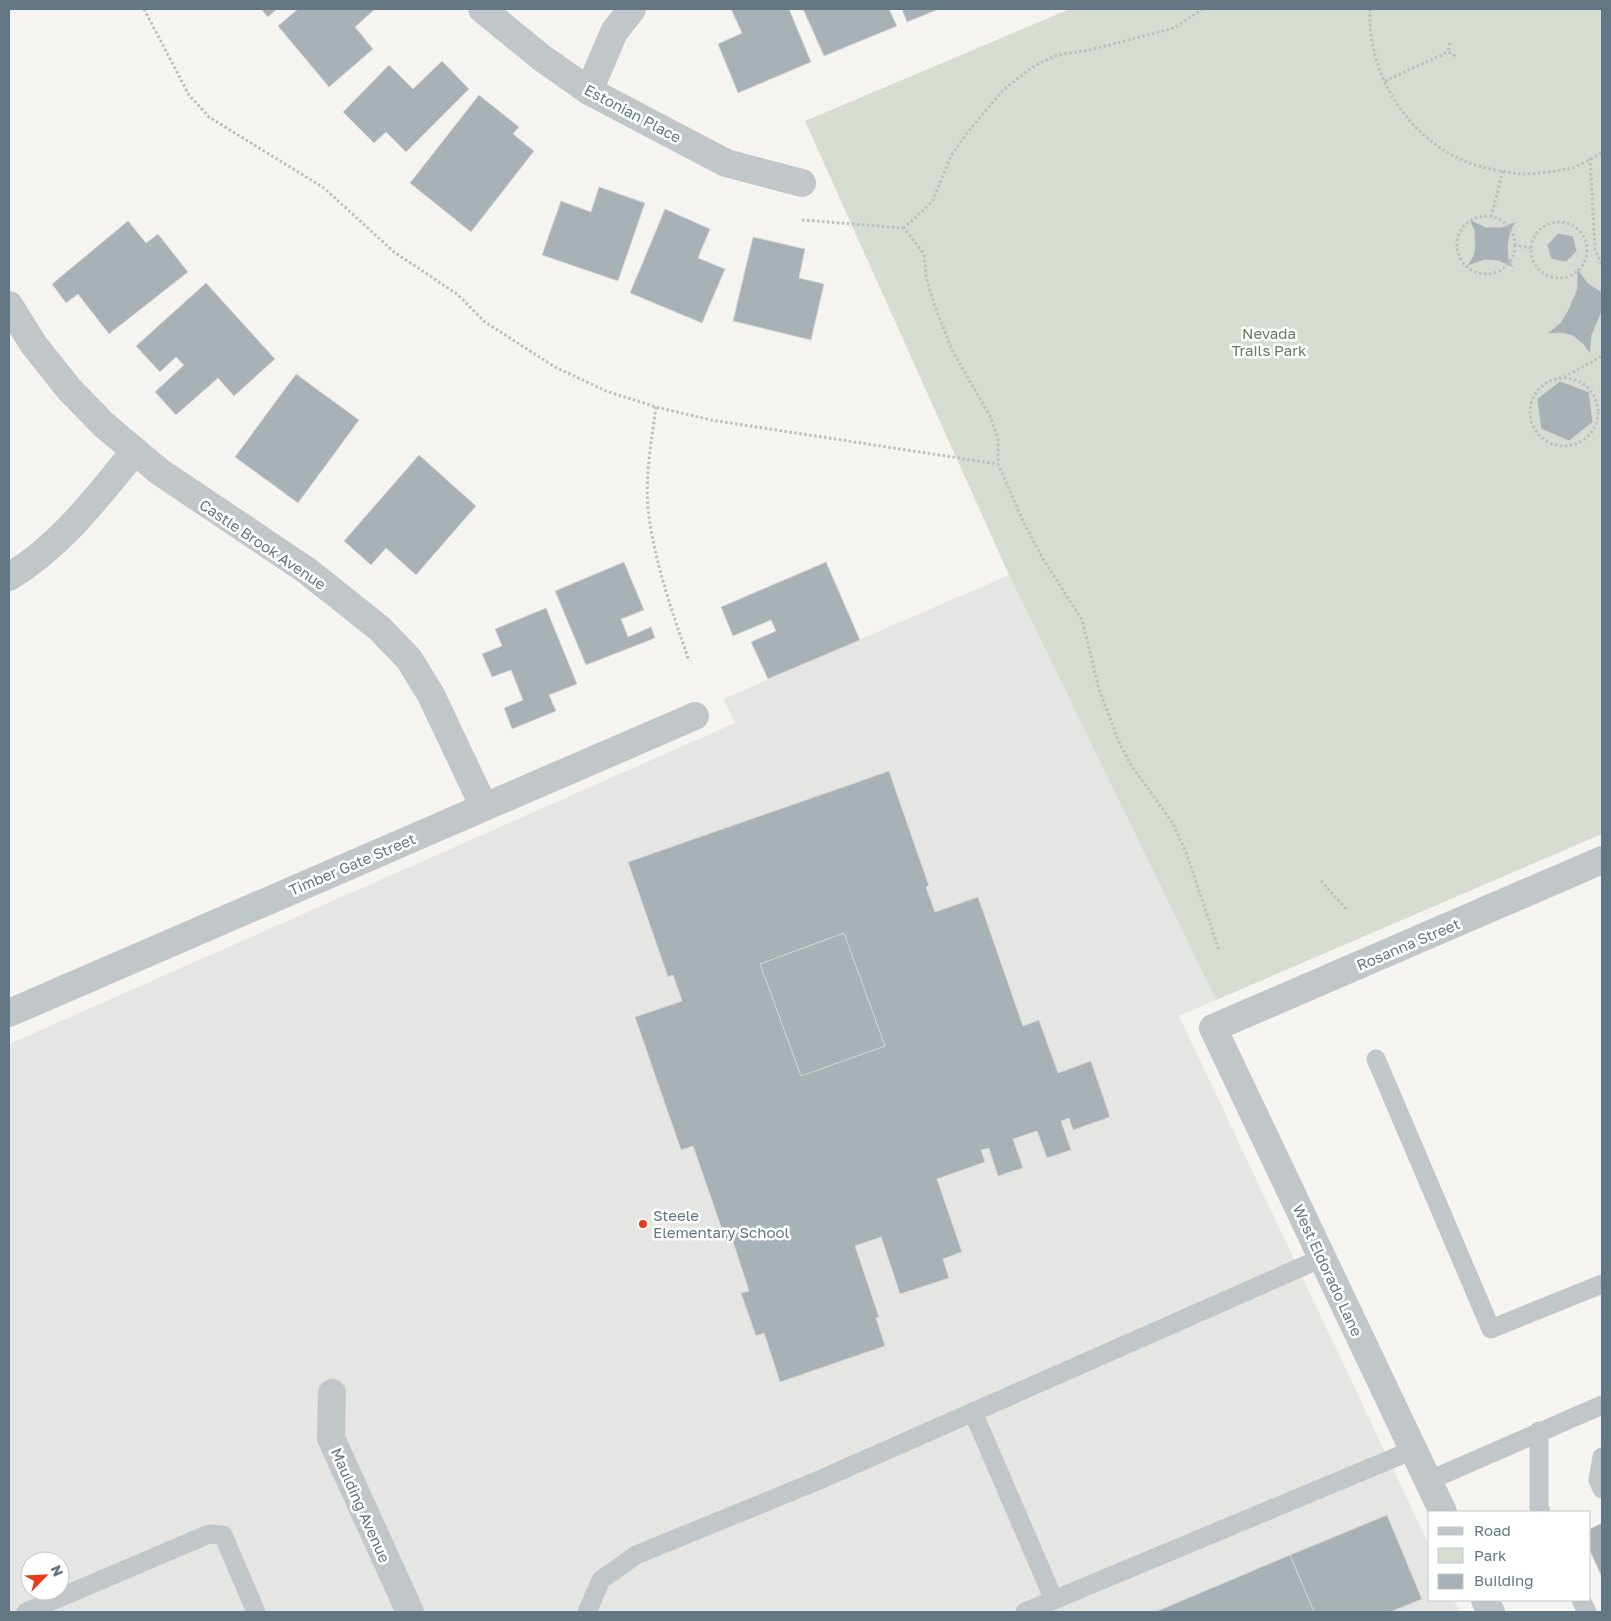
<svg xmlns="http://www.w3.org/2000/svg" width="1611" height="1621" font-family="'Golos Text',sans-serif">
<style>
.built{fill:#e5e6e4;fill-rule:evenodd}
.green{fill:#d6dcd1}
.building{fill:#a8b2b6;stroke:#d6d5d3}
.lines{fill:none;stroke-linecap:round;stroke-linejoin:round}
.path{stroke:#bdbfc1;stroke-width:3;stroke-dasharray:2.5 2.5;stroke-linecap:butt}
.service{stroke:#c1c6c8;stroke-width:19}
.minor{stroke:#c1c6c8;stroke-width:28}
.poi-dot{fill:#ea391b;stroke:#fff;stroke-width:2}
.labels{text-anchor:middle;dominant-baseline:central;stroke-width:5;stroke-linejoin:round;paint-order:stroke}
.street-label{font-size:15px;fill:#627783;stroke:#fff}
.park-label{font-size:15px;fill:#687a61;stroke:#fff}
.poi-label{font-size:15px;fill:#627783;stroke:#fff;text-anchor:start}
</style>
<rect width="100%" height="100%" fill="#f5f4f0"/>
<path class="built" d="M1009,575L1216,1000L1179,1016L1430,1547V1600H1454L1460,1612H9V1044L735,723L723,699ZM30,1561H60V1591H30Z"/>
<polygon class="green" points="1070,9 1602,9 1602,834 1216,1000 1009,575 805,121"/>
<g class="building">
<polygon points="261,9 277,9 268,17"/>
<polygon points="298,9 375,9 355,27 373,49 329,87 278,26"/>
<polygon points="731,9 789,9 811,62 738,93 718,44 742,33"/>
<polygon points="803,9 889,9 897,26 824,56"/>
<polygon points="902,9 939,9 907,22"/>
<polygon points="442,61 469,89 406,152 386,132 374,143 343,112 389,65 413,89"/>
<polygon points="479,95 519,127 513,134 534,151 471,232 410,183"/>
<polygon points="599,187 645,203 618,281 542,255 561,201 591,212"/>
<polygon points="665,209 710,229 698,258 725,269 702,323 630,293"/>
<polygon points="1469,219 1486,227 1502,227 1517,221 1512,228 1508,244 1509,260 1514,268 1499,261 1485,260 1467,266 1473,256 1475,247 1474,230"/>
<polygon points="128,221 146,243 158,234 188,272 109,334 78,294 66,303 52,284"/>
<polygon points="1558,233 1573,236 1577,251 1566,262 1551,259 1547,245"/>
<polygon points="753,237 805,249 799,278 824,284 811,340 733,321"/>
<polygon points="1577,268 1588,283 1602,292 1602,311 1592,335 1590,354 1583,344 1573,336 1562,333 1547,334 1561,322 1568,310 1577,289"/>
<polygon points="206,283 275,359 234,396 218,378 176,415 155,392 184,365 176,357 160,372 136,346"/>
<polygon points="296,374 359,420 298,503 235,457"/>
<polygon points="1560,381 1589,392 1593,422 1569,441 1541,429 1537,399"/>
<polygon points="419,455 476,506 416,575 386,548 371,565 344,541"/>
<polygon points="624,562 644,610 621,619 628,637 651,627 655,638 586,665 555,591"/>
<polygon points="826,562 860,640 768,679 751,642 776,631 771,620 733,636 721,607"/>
<polygon points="546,608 577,684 549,695 556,711 512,729 504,708 523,700 511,670 492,677 482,654 502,646 495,629"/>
<polygon points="889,771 929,886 926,887 935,912 978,897 1023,1026 1039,1020 1058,1073 1091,1061 1110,1117 1073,1130 1069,1118 1061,1121 1071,1150 1047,1158 1037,1131 1013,1139 1023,1168 998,1176 989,1148 981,1150 985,1162 937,1179 962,1252 943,1259 949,1278 900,1294 881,1237 855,1246 879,1317 876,1318 885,1346 780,1382 764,1333 756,1336 741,1293 749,1291 732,1239 726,1241 693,1146 681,1150 635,1017 682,1001 673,975 668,977 628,862"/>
<polygon points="844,933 885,1046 801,1076 760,964"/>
<polygon points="1387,1515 1422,1599 1390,1612 1314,1612 1290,1555"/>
<polygon points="1602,1523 1602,1577 1590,1551 1590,1529"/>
<polygon points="1290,1555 1314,1612 1155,1612"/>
</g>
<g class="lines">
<g class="path">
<polyline points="144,9 189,95 209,117 324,188 394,252 457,294 485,322 555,367 606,391 656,407 711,420 998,464"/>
<polyline points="1203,9 1174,28 1090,50 1057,55 1034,66 1003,90 967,133 951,156 932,202 904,228 924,254 926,276 934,304 952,350 991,418 998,440 998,464 1024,523 1043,559 1082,620 1099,689 1119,742 1131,765 1172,822 1186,852 1219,950"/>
<path d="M1370,9C1367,72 1405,134 1462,160C1477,167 1498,171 1514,173C1527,176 1554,171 1568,169C1579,167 1592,158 1602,153"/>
<polyline points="1450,43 1448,52 1457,57"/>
<polyline points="1385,81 1448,52"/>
<polyline points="1590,158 1595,249 1602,265"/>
<circle cx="1486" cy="245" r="29"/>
<polyline points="1491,217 1503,170"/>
<polyline points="802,220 904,228"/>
<circle cx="1559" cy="250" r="28"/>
<polyline points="1514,245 1531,248"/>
<polyline points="1564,377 1602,356"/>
<circle cx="1564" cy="412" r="34"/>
<path d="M656,407C651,443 644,481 649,517C656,567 673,614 689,661"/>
<polyline points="1321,881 1347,910"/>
</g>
<g class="service">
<polyline points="1376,1059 1491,1329 1602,1284"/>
<polyline points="973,1412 1054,1600"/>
<polyline points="1539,1431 1539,1507 1541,1512"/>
<polyline points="1602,1457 1598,1480 1602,1489"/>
<polyline points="1428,1481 1602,1405"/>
<polyline points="1581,1600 1587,1612"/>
<polyline points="26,1612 209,1534 223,1535 256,1612"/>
<polyline points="587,1612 601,1580 636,1555 817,1481 1322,1258"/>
<polyline points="1025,1612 1413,1450"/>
</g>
<g class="minor">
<polyline points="482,9 542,58 589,91 726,163 802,183"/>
<polyline points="589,91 614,32 632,9"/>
<polyline points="9,305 34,345 69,389 104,425 160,472 306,570 379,628 409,659 431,695 484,807"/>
<path d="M9,577C61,546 97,497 135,451"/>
<polyline points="9,1013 695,716"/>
<polyline points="332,1393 331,1438 410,1612"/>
<polyline points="1443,1512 1213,1028 1602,860"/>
<polyline points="1485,1600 1491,1612"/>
</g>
</g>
<circle class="poi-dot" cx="643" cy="1224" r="5"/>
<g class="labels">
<g class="street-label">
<text transform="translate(633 113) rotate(28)">Estonian Place</text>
<text transform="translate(263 544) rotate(34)">Castle Brook Avenue</text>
<text transform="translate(352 864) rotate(-23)">Timber Gate Street</text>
<text transform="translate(1408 944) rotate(-23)">Rosanna Street</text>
<text transform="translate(1328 1270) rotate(65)">West Eldorado Lane</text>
<text transform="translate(361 1505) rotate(66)">Maulding Avenue</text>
</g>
<g class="park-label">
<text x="1269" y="333">Nevada<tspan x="1269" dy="17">Trails Park</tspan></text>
</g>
<g class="poi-label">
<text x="653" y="1215">Steele<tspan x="653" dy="17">Elementary School</tspan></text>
</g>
</g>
<rect width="1611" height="1621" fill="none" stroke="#627783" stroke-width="20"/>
<rect x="1428" y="1511" width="162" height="90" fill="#ffffff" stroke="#c0c9cd"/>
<rect x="1438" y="1527" width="25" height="8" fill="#c1c6c8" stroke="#c0c9cd"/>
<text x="1474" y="1536" font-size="15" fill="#627783">Road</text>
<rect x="1438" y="1548" width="25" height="15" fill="#d6dcd1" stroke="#c0c9cd"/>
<text x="1474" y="1561" font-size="15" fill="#627783">Park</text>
<rect x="1438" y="1574" width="25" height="15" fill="#a8b2b6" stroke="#c0c9cd"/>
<text x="1474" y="1586" font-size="15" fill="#627783">Building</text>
<g transform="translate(45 1576) rotate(66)"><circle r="24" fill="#ffffff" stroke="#c0c9cd"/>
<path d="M0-4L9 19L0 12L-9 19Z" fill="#ea391b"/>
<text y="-8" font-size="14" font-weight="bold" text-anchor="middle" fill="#627783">N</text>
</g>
</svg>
